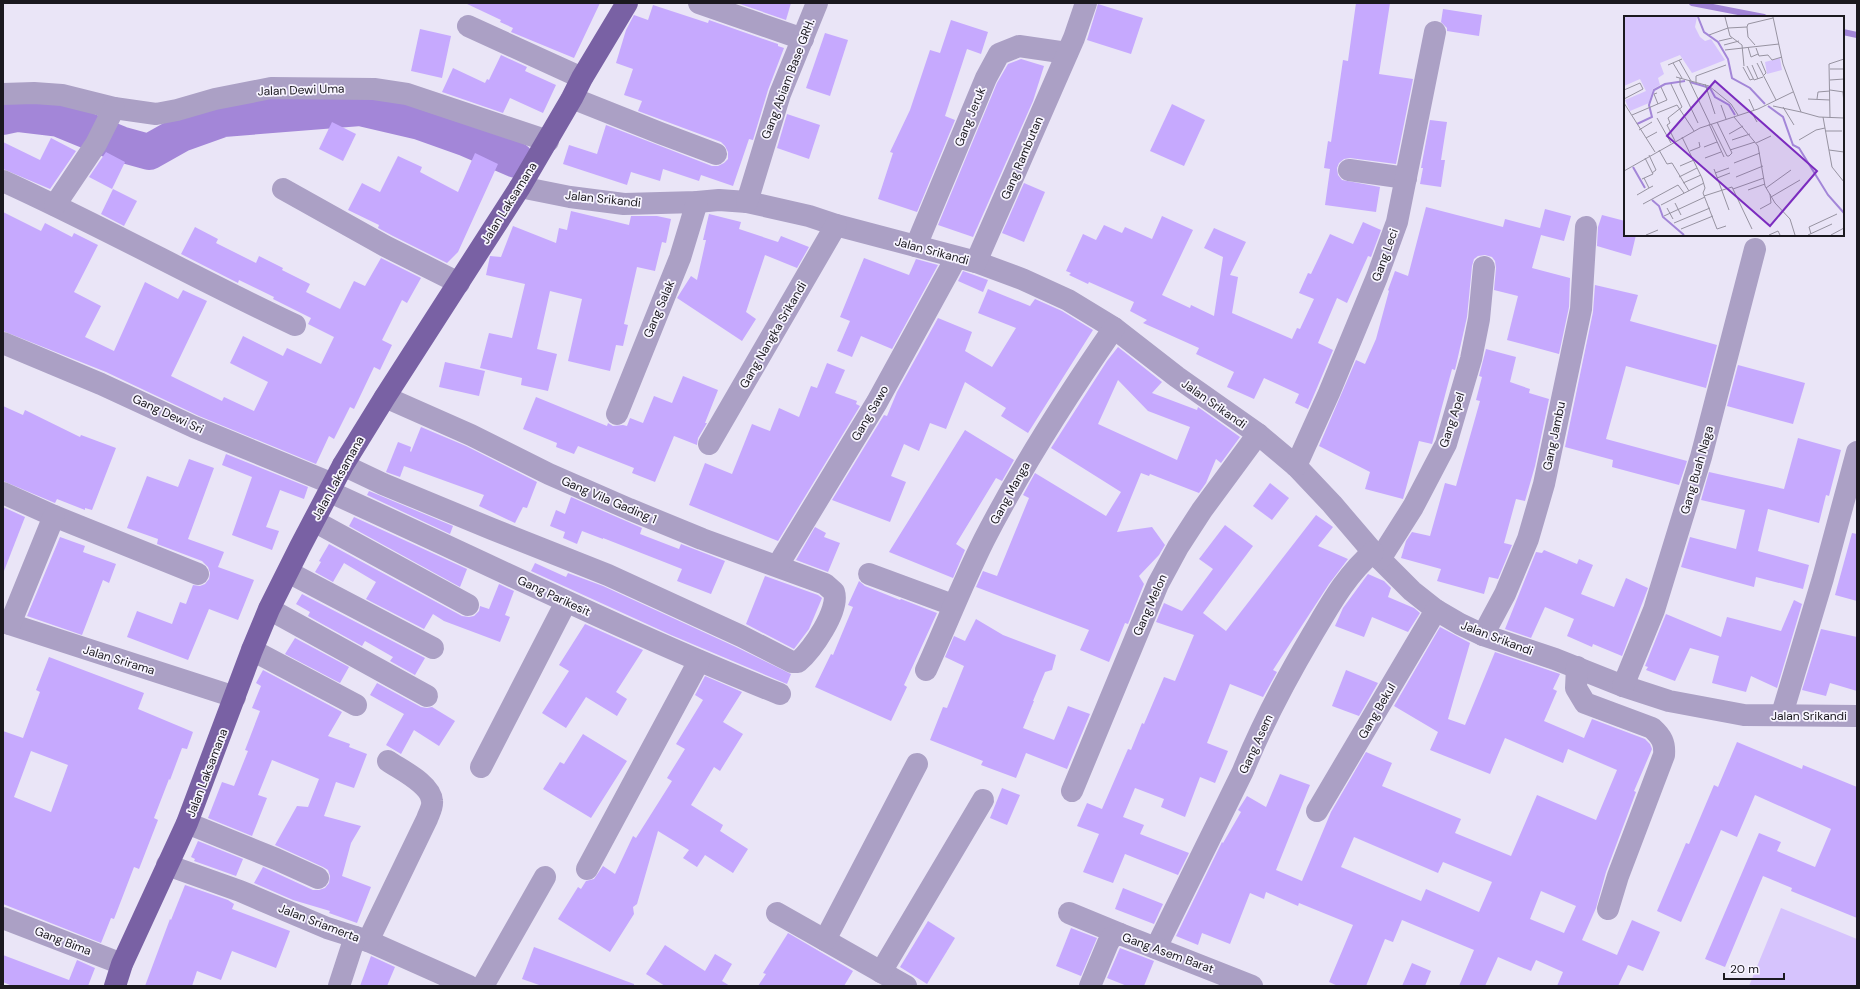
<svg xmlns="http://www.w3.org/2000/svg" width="1860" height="989" font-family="'DM Sans',sans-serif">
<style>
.green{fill:#d6c3fd}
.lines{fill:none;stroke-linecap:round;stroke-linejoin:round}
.stream{stroke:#a386d8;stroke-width:6}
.river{stroke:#a386d8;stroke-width:36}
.building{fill:#c6a9fe;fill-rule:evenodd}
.minor{stroke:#aba0c5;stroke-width:22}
.major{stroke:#7961a4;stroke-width:22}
.labels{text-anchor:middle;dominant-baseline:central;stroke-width:3.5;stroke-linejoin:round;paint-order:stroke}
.street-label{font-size:12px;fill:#1b191f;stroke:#f7f4ff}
.inset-river{fill:none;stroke:#a386d8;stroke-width:2}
.inset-road{fill:none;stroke:#9793a1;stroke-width:1}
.view{fill:#7b2cbf;fill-opacity:0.15;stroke:#7b2cbf;stroke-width:2}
.inset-edge{fill:none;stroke:#1b191f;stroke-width:2}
</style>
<rect width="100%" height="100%" fill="#eae5f7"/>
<polygon class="green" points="1781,908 1857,939 1856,986 1749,986"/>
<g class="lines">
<g class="stream">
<polyline points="1692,3 1764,17"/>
<polyline points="1843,32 1857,35"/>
</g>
<polyline class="river" points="3,117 17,114 59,119 120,144 149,152 181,134 223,119 360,108 420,122 465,138 516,160"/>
</g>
<g class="building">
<polygon points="465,3 600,3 574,58 511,32 513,28 500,22 501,20"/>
<polygon points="737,3 791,3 786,20"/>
<polygon points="1356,3 1390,3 1379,74 1413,79 1396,164 1350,158 1344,159 1339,163 1337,168 1338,175 1342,180 1380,187 1376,212 1325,205 1330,169 1324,168 1328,141 1331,142 1343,60 1348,61"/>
<polygon points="1098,4 1143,18 1131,54 1087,40"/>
<polygon points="653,5 708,23 709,20 778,44 778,46 784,48 768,90 753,140 749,139 733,186 701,175 699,181 663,169 660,181 631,172 627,185 563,164 569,145 597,154 606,125 712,166 718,166 724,163 728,159 728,152 725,146 721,142 638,111 642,101 624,95 633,69 616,63 626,30 634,15 648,20"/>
<polygon points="1443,9 1482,15 1479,36 1447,31 1447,28 1441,22"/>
<polygon points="951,20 988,32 981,54 967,49 945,116 955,120 917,212 878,199 893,153 890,152 910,110 930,50 940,53"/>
<polygon points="420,29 451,36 442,78 411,71"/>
<polygon points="825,33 848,40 830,96 806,88"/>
<polygon points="501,55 527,67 525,71 556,85 543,113 510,98 503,113 442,92 453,68 485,83 487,79 489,80"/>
<polygon points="1021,59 1044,66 1033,101 973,237 938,225 997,83 1008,64"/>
<polygon points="1172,104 1205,120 1184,166 1150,151"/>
<polygon points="787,114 820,125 809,159 777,148"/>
<polygon points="1430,120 1447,122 1441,160 1445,160 1441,187 1420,184 1423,168 1421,168"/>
<polygon points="332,122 356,134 343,161 319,149"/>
<polygon points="51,138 76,151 50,189 3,169 3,142 40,160"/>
<polygon points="106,152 125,162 112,189 89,177"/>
<polygon points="475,153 498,164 458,252 447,263 393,236 378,228 379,225 348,210 362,183 380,192 398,156 422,167 420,172 458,192"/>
<polygon points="1024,183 1045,192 1024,242 1002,233"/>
<polygon points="113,189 137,201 124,226 101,214"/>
<polygon points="1426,207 1503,227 1505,219 1540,228 1545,209 1571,216 1564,241 1541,235 1532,268 1570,278 1569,307 1559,354 1507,340 1518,296 1494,290 1496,268 1495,261 1492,257 1485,255 1478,256 1474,259 1472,266 1467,317 1455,370 1452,369 1432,444 1419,441 1403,499 1365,489 1370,472 1319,446 1356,360 1365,364 1376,339 1389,291 1388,290 1395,271 1408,276"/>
<polygon points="571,211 629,225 631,216 657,216 671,219 666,243 662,242 655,271 637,267 624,324 628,325 623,346 616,345 610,371 568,361 582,299 550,291 537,349 557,354 548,391 521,385 522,378 480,368 489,333 512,338 525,284 486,275 490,256 501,257 513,226 556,243 559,228 567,230"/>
<polygon points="3,212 41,231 45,223 72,237 74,233 98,245 74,292 101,306 85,337 114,351 145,282 178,299 183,290 207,301 171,376 222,401 224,397 254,411 268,382 230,363 243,336 283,356 287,348 321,364 334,337 308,324 311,318 273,299 274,297 239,280 238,283 181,254 195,227 218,239 216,243 256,263 259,256 283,268 282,270 310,284 306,292 340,309 354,281 365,286 381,258 421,278 407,303 402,300 382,340 392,345 380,370 374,367 354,409 350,407 334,439 329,436 316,464 199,416 106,372 3,331"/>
<polygon points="709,214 741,222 739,229 778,242 781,236 809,247 797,268 765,255 746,312 756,319 742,341 677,298 691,276 697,280 706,240 703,240"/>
<polygon points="1602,215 1625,221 1625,235 1636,235 1631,256 1597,246 1598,227"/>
<polygon points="1162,216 1193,230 1162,295 1190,308 1191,305 1214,316 1223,257 1204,248 1214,228 1246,242 1230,275 1238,277 1232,313 1292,339 1297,328 1300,329 1314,299 1299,293 1308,273 1311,274 1330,234 1353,244 1363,222 1381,230 1371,257 1368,256 1347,303 1337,298 1318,343 1333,350 1308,409 1295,403 1299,394 1264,378 1254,399 1227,387 1234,372 1196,354 1199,348 1143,323 1147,320 1130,311 1134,302 1089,282 1088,284 1069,275 1071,273 1066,271 1083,234 1096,240 1104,225 1122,233 1125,227 1152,239"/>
<polygon points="864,258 909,275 916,259 938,265 892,349 861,336 852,357 837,351 850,321 840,317"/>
<polygon points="963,271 988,280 983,292 958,281"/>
<polygon points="1595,285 1638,295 1630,321 1717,345 1706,388 1626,366 1606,439 1687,461 1679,485 1612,467 1613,460 1565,447 1593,312"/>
<polygon points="988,289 1030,306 1035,299 1062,311 1093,330 1028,433 1001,416 1006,408 965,382 946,429 930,423 919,451 904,444 891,476 906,482 890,522 832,500 884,415 887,416 897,392 938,318 972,332 965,351 992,367 1016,328 978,313"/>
<path d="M1118,347L1162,382L1152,393L1197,410L1198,407L1240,437L1221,463L1216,459L1206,483L1199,493L1150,474L1149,476L1141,473L1117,532L1152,527L1165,545L1159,555L1139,576L1144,584L1128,624L1125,623L1109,662L1080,650L1089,630L976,587L983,571L997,576L1029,498L1023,495L1035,473L1106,516L1121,492L1051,448L1107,361ZM1118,380L1148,411L1190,427L1177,460L1098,424Z"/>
<polygon points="1486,349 1516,357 1510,382 1530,389 1529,393 1549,399 1535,466 1525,501 1516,499 1504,543 1512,545 1498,579 1489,577 1484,594 1437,581 1441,569 1401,558 1406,541 1412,532 1430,536 1445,483 1456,486 1480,401 1476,400 1482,377 1479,376"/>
<polygon points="445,362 485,371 479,396 439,387"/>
<polygon points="827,363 845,370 835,393 857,401 856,404 860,406 778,541 689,505 705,463 732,474 752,424 770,431 779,408 799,417 811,386 817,388"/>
<polygon points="1738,365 1805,383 1793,424 1727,406"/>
<polygon points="683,376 718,390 705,423 707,423 698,438 697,445 674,436 655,482 632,473 634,468 578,446 574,454 556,447 557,443 523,429 536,397 607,426 608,423 613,426 623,425 627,426 630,418 643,423 654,396 672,403"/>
<polygon points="3,406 23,415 25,410 80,437 81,435 116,448 92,510 85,508 85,510 57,499 55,503 3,481"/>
<polygon points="421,427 466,446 537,482 527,508 523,507 515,523 479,506 484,495 404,466 400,477 386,472 398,442 411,447 410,451 411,452"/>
<polygon points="965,430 1014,460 1002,481 996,478 956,544 965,550 953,578 889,552"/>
<polygon points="1798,438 1841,450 1829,496 1826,495 1819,523 1768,509 1758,551 1809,565 1803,589 1756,577 1754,587 1681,567 1690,537 1736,549 1745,510 1701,500 1709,472 1784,489"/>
<polygon points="226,454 308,487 304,499 280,490 266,527 279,531 272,550 232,535 252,477 222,465"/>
<polygon points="189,459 214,468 188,539 224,552 218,567 254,580 238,620 209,609 188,660 127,637 137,611 172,624 180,602 186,604 193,585 200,586 205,584 209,579 210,573 208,567 202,561 157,544 158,539 127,528 147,476 178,487"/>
<polygon points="1270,483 1289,498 1272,520 1253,506"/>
<polygon points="369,491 453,526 450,534 367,495"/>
<polygon points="571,497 642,528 640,534 679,549 681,544 725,561 711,594 677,581 682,569 603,538 603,539 582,531 577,544 563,538 565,532 550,526 556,510 565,514"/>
<polygon points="3,507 25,517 4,571 3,570"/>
<polygon points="1316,515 1333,527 1318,546 1348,559 1329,584 1273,670 1277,672 1263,697 1230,684 1207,743 1228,751 1215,783 1200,777 1185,817 1161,807 1164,799 1135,788 1123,817 1144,825 1140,834 1189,853 1178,875 1125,854 1113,883 1083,872 1099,834 1077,826 1087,803 1102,809 1128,749 1131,750 1142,723 1144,724 1164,677 1175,681 1194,635 1156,622 1164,603 1182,611 1213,569 1199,559 1225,525 1253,546 1203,613 1226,631"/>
<polygon points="354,517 467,569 460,587 349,526"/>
<polygon points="815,527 826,533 824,537 840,543 828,572 796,560"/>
<polygon points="1852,533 1857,534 1857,601 1835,595"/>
<polygon points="60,537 85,546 83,552 116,564 109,583 103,580 82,635 27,616"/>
<polygon points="329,544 462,616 469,617 474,616 479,611 480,606 489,609 499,584 514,591 505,615 510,617 500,642 444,621 433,614 424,629 366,599 376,582 344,563 333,582 315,572 321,562 319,561"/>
<polygon points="1544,550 1577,564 1579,559 1593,565 1581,594 1614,607 1626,578 1648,588 1622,656 1593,644 1592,647 1567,636 1574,619 1545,607 1531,638 1505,629 1536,552 1542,553"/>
<polygon points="535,563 566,577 568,573 603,586 736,647 791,674 787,684 671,635 531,571"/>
<polygon points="1368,574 1384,581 1391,588 1388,597 1414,608 1420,613 1408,632 1372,617 1364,637 1335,626 1343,608"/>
<polygon points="765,576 818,595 822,598 809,629 794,649 746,624"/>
<polygon points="859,581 865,586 900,600 901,599 937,613 904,685 907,687 891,721 815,687 831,654 833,655 853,607 848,605"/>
<polygon points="302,594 425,658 415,675 390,661 393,657 365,641 362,646 308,616 310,612 296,604"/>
<polygon points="1794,600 1802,604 1777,688 1751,676 1746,692 1712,683 1719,656 1690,648 1675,681 1646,670 1648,667 1645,666 1666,614 1721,637 1727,617 1781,631"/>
<polygon points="976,619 1003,635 1056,655 1052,670 1045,672 1033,701 1034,701 1023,728 1054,740 1068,706 1090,714 1067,769 1026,753 1016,778 981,765 983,761 930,740 943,707 947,708 964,666 945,657 954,636 965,641"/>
<polygon points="585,624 643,650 616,692 627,699 617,716 586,697 566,728 542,713 569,671 559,665"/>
<path d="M1440,627L1470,643L1448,719L1465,725L1495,652L1560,674L1553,689L1557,691L1544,721L1584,738L1592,719L1645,739L1650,744L1652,749L1634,791L1636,792L1606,872L1596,908L1582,940L1617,955L1632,920L1660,932L1643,971L1628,965L1618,986H1557L1563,972L1536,960L1531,971L1498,957L1485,986H1459L1474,950L1402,920L1393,942L1385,939L1366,986H1338L1329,982L1353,925L1299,903L1298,906L1266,892L1264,899L1250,893L1230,944L1202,933L1198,945L1176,936L1222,842L1223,843L1241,812L1238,810L1247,796L1266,807L1280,774L1310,785L1276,870L1302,881L1331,812L1366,752L1392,763L1382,786L1461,819L1455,833L1511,856L1537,795L1596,820L1617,770L1568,749L1563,763L1505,738L1490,774L1430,750L1438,732L1394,706ZM1354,837L1438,873L1443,862L1492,882L1479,912L1426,889L1421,901L1341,867ZM1541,891L1576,906L1564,933L1530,919Z"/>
<polygon points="1821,629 1857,637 1857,691 1830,683 1826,696 1802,690"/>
<polygon points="295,638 349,667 340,683 285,654"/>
<path d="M49,657L144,693L138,709L193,732L187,749L182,748L170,780L169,779L154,818L158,820L139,869L134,867L114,919L111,918L101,943L3,904V731L23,738L40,692L36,690ZM31,751L68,765L51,812L14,797Z"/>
<polygon points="263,670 342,712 328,736 350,744 349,747 367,754 354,788 336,782 324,816 361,826 351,843 342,876 371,887 357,923 329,913 330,911 293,900 254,883 263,867 313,890 319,890 325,888 329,883 330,876 328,870 323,867 275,845 297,806 308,807 319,779 272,760 258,795 267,798 252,836 208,818 222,782 234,786 248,751 245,750 260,711 252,708 261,686 256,683"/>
<polygon points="1346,670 1378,683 1359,716 1332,706"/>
<polygon points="705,676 742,692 723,722 743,734 720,771 714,767 691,805 723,825 720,831 748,849 733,873 705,855 697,867 683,858 689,850 658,831 637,904 633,907 634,914 610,952 558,919 578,887 581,889 586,881 594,879 603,866 615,874 633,836 636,838 672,781 667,778 685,749 676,744 703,700 695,695"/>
<polygon points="377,683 421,707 427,708 432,707 455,721 439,746 414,730 401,754 386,745 404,714 370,695"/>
<polygon points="583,734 627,761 591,818 543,789 560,762 564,764"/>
<polygon points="1737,742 1802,769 1803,765 1857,787 1857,918 1791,891 1792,888 1763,876 1725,967 1705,959 1759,833 1781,842 1777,851 1815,867 1831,829 1755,795 1737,837 1721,830 1681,922 1657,911 1686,843 1689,844 1714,785 1718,787"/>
<polygon points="1002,788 1020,795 1007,825 990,818"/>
<polygon points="198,841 243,859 236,876 194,861 195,859 191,857"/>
<polygon points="185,885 228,900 234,904 232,909 290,931 276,968 232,951 221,980 197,971 192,986 145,986 170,919 171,920"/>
<polygon points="1123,888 1163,904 1154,924 1115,909"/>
<polygon points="928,921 955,938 927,984 900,967"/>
<polygon points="1071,928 1097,938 1081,976 1056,966"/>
<polygon points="788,933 853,971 844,986 758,986 766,974 763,973"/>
<polygon points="665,945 705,971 715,954 732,964 722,981 730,986 665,986 646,974"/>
<polygon points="534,947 634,984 634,986 542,986 522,979"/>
<polygon points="1120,948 1154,961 1144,986 1127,986 1107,978"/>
<polygon points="3,955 69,980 77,960 95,968 88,986 12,986 3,982"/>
<polygon points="371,956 395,967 387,986 360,986"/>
<polygon points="1412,963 1431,971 1425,986 1402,986"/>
</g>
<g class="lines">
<g class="minor">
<polyline points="699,3 803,39"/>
<polyline points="468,26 582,78"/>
<polyline points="3,94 34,93 62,95 114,108 156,114 177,110 215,99 271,88 374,89 407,94 548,141"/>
<polyline points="572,98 660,133 716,154"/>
<polyline points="1349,170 1406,178"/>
<path d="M3,181C102,226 197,279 295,325"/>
<polyline points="520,187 570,197 624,204 697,202 719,200 747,202 809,216 836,225 976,262 1022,279 1068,300 1114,328 1177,377 1258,434 1296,466 1332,504 1373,552 1412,591 1436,610 1460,624 1483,635 1555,659 1623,686 1669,701 1744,715 1857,716"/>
<polyline points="283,189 385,246 459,283"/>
<polyline points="747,202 780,94 817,3"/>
<polyline points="55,205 96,144 114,108"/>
<polyline points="916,246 986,78 999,54 1019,46 1067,53"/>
<polyline points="976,262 1074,38 1086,3"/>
<polyline points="3,343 101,384 194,427 333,484"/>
<polyline points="617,414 680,258 697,202"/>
<polyline points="709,444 836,225"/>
<path d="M343,465L383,484L492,529L608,575L741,636L792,662H798C812,650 840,610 834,592L825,584L702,539L629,509L549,474L471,435L385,397"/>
<polyline points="1296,466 1329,393 1377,277 1397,222 1435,32"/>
<path d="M330,492C480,560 627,633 780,694"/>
<polyline points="3,493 54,516 198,574"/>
<polyline points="314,521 468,605"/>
<polyline points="1380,559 1413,507 1446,444 1471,359 1479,319 1484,267"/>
<polyline points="778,565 877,402 956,258"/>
<polyline points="288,572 433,648"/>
<polyline points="869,574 953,605"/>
<polyline points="269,609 427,696"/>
<polyline points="3,622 235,697"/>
<polyline points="10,624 54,516"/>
<polyline points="1483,635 1505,594 1528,539 1544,484 1581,309 1586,227"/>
<polyline points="252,650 356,705"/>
<path d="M1577,667L1576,688L1585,703L1652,728C1662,737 1665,743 1664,755L1618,876L1608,909"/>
<path d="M926,670C946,626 963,582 984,540C1022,466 1067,396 1114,328"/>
<polyline points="1623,686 1654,610 1701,457 1755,249"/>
<polyline points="1782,714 1823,578 1857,452"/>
<polyline points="481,767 566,602"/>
<polyline points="1072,791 1158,584 1178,547 1202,510 1258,434"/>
<polyline points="1317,811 1436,610"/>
<polyline points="187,823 276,859 318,878"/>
<polyline points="167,865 240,891 327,928 368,941 469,986"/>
<polyline points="587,869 699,661"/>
<polyline points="777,913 906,986"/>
<polyline points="1069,913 1120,934"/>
<polyline points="3,918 122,964"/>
<polyline points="825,940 917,764"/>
<path d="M368,941L427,819C429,813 433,807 432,801C431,784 401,770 388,761"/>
<path d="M1156,948L1243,771C1262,724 1286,679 1312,635C1330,605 1346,575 1373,552"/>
<polyline points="881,972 983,800"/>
<polyline points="339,986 355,937"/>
<polyline points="483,986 545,877"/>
<polyline points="1090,986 1108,943 1112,937 1120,934 1252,986"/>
</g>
<polyline class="major" points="115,986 122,964 187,823 252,650 269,609 300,547 343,465 385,397 520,187 572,98 582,78 627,3"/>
</g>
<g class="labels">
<g class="street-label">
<text transform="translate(788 79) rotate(-69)">Gang Abiam Base GRH.</text>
<text transform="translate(301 90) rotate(-2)">Jalan Dewi Uma</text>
<text transform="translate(970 117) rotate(-68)">Gang Jeruk</text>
<text transform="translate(1022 158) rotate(-67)">Gang Rambutan</text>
<text transform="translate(603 199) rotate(6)">Jalan Srikandi</text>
<text transform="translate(509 203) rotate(-58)">Jalan Laksamana</text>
<text transform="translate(932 251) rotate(15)">Jalan Srikandi</text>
<text transform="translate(1385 255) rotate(-70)">Gang Leci</text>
<text transform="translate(659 309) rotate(-67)">Gang Salak</text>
<text transform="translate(773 335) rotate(-60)">Gang Nangka Srikandi</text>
<text transform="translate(1214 404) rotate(35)">Jalan Srikandi</text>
<text transform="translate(870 413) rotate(-60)">Gang Sawo</text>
<text transform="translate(168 414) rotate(25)">Gang Dewi Sri</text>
<text transform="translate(1452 420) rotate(-72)">Gang Apel</text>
<text transform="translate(1554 436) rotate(-78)">Gang Jambu</text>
<text transform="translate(1697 470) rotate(-74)">Gang Buah Naga</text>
<text transform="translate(338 478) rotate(-61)">Jalan Laksamana</text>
<text transform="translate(1010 493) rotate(-61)">Gang Manga</text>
<text transform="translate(609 500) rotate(23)">Gang Vila Gading 1</text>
<text transform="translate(554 596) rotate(25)">Gang Parikesit</text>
<text transform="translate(1150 605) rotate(-66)">Gang Melon</text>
<text transform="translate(1497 638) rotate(21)">Jalan Srikandi</text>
<text transform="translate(119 660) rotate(17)">Jalan Srirama</text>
<text transform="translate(1377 711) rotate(-60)">Gang Bekul</text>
<text x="1809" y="716">Jalan Srikandi</text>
<text transform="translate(1256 744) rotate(-65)">Gang Asem</text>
<text transform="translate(207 773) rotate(-69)">Jalan Laksamana</text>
<text transform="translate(319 923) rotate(21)">Jalan Sriamerta</text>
<text transform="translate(63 941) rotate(21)">Gang Bima</text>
<text transform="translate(1168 953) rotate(20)">Gang Asem Barat</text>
</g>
</g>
<g transform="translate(1624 16)">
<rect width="220" height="220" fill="#eae5f7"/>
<path d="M0,1H73L71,11L76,21L81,25L87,23L101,44L68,57L56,39L36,47L40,58L34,62L36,69L29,73L25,87L6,95L1,84L22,75L16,63L0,70ZM156,42L158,54L143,58L141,46Z" fill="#d6c3fd"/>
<path class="inset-river" d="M74,1L80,16L94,26L104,43L108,62L126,72L141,88M66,66L86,72L91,81L105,89L111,99M144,90L159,101L169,129L175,132L204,179L220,197M13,108L28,101L25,89L30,74L41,68L61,65M9,151L21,172M28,184L35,190L39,201L60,219"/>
<path class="inset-road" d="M101,1L106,20L118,29L120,50M149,1L159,48L177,96L195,101L220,102M123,11L124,8L149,2M123,11L124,21L131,29M85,19L104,12L123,11M95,25L108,22M100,29L115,25M124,31L127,41L134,38M132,32L135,40L144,39L148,44L158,41M101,34L155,28M55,44L67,65M137,45L142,57L139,60M49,47L58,62M133,47L152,84M44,49L58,43M128,49L134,63M123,50L130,64L139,61M119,51L126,64L129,63M206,53H220M52,61L85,70L107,88L114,99M56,62V69L74,107M65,64L86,108M206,64L220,63M72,66V60L102,49M47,68L58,91L44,102L46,107L43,109L51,125M81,68L91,98M0,74L16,67L19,73L0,83M206,74L220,76M219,76L220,88M33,77L30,78L34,88M125,83L130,94M184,83L206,84M193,83L194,76L206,75M0,87L31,136M97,89L102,103M149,90L177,96M159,91L170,109M127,95L133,106M33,97L53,89L70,115M8,99L43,84L37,71M110,101L134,130L141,170L151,187L166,203L171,219M199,101L208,151L220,166M33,102L47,127M206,102L205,48L220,43M85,108L100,141M87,108L103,140H105L108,137L93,106M15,114L28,106M201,115H218M105,118L119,110M58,121L78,162L81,172L79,177L93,213L102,210M22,122L33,116M108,124L126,118M175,124L192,114L201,112M132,127L147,120M80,131L93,126M35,134L43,148L48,147L65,175M106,134L131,126M205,134L220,136M66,135L76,131L75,126M25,139L32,154L28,157M81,142L97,136M110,147L136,137M56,150L70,144M90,153L105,194M0,155L76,112L134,93L169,76M91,157L105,152M55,161L73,152M112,161L139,150M20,162L25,172L29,170M93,162L106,157M18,163L29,158L21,142M59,167L77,159M142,172L167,154M109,173L140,162M124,174L141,168M13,179L25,172M80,180L108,171L128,213M147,181L176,164M51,187L57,199M19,188L54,169L60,177M37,189L80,167M43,192L49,203M136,193L147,187L146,178M40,200L81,181M50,207L86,192M57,213L89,200M187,218L185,211L213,198M22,219L34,214M145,219L154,215L156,219M184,219L208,208M207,219L220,212"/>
<path class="view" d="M91,65L193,155L146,210L43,120Z"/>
<rect width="220" height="220" class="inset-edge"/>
</g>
<rect width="1860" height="989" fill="none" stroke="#1b191f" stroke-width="8"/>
<path d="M1724 973v6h60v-6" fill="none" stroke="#1b191f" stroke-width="2"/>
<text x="1730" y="973" font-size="12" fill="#1b191f" stroke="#f7f4ff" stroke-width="3" paint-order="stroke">20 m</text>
</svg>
